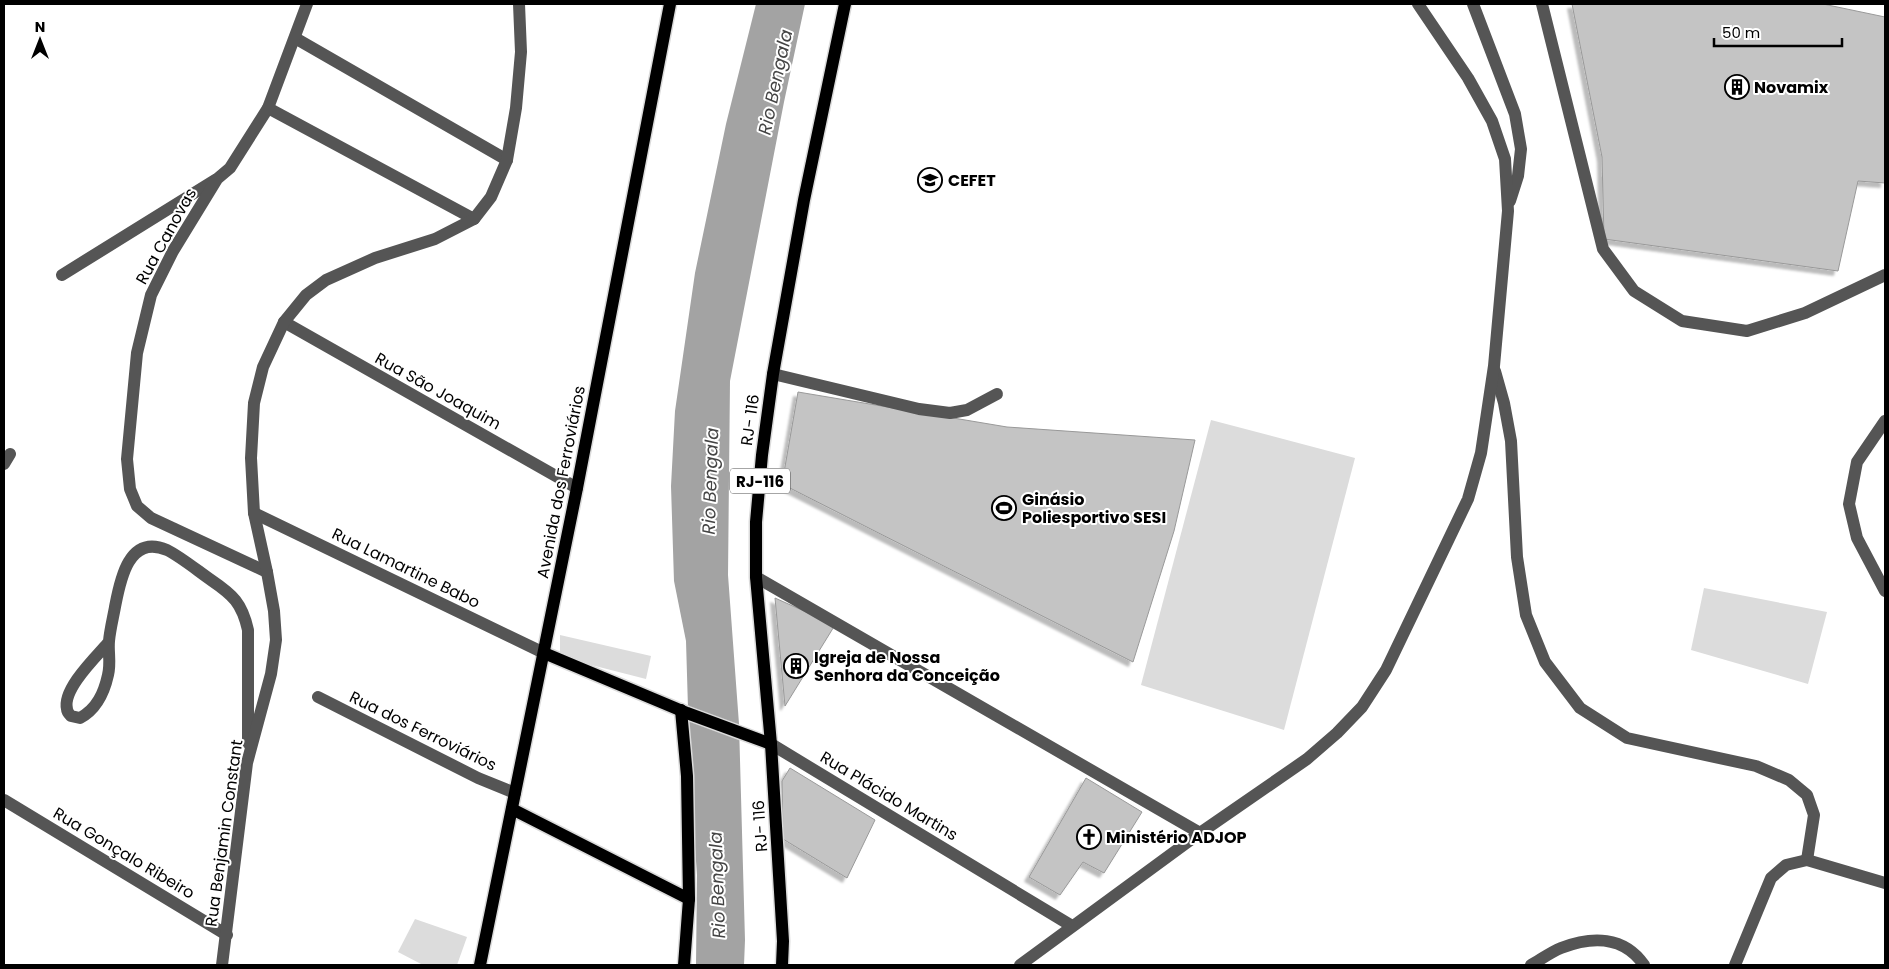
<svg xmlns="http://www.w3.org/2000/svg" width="1889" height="969" font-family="Poppins,sans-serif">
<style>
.green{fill:#dcdcdc}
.water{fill:#a3a3a3}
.building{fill:#c4c4c4;stroke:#999;filter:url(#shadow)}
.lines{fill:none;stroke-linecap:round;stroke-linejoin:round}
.major-casing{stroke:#dbdbdb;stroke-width:15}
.minor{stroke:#555;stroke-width:12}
.major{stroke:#000;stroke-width:12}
.labels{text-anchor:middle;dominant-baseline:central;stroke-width:4;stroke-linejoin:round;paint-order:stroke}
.shield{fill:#fff;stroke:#4c4c4c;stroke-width:1}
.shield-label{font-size:15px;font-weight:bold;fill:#000}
.poi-label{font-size:16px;font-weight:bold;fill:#000;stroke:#fff;text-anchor:start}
.street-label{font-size:16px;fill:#000;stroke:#fff}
.water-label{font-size:18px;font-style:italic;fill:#444;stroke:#fff}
</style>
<defs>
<filter id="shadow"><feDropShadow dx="-4.5" dy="4.5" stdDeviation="1" flood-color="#0004"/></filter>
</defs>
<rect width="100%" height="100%" fill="#fff"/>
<g class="green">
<polygon points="1211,420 1355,458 1284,730 1141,685"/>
<polygon points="1704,588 1827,612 1808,684 1691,650"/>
<polygon points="560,635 651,656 646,679 560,657"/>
<polygon points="415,919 467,937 457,965 423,965 398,952"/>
</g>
<polygon class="water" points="756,4 805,4 784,102 730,381 728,575 739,724 745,940 744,965 696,965 697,875 690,776 686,641 674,581 671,486 675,411 695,273 726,124"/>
<g class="building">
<polygon points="1572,4 1823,4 1885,17 1885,183 1858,181 1838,271 1604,239 1602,157"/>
<polygon points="798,392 1007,427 1195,440 1174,531 1133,662 782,484"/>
<polygon points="775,598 835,625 785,706"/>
<polygon points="790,768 875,820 847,878 783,839 782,781"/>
<polygon points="1086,778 1142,812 1104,873 1083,862 1060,895 1029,877"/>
</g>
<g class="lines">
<defs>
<g id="major">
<polyline points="544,653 687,713 771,744"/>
<polyline points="681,710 687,776 689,899 684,965"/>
<polyline points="512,809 689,899"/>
<polyline points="480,965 577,488 670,4"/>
<polyline points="782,965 783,941 771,744 756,577 756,522 762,455 773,374 804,200 845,4"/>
</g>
</defs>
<use href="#major" class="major-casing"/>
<g class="minor">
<polyline points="1473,4 1515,114 1521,149 1518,176 1510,201"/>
<polyline points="1542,4 1603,249 1634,291 1682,321 1747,331 1805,313 1885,275"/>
<polyline points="295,38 507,160"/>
<polyline points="268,108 474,219"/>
<polyline points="62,275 215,180"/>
<polyline points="284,322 577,488"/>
<polyline points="1495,371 1504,403 1511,441 1517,557 1526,615 1545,662 1580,708 1627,738 1756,766 1789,780 1807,795 1814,815 1807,860"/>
<polyline points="773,374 919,409 950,413 967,410 997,394"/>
<polyline points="1885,421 1857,462 1849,504 1857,538 1885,591"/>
<polyline points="4,464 10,454"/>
<polyline points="254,513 544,653"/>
<polyline points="267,572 151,518 137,506 130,489 127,459 137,353 151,295 173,251 217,179 230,168 268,108 307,4"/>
<polyline points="756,577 1200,833"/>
<path d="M109,642C97,656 62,689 67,709C67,711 69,714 71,716L80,718C97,709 104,693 108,675C111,663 108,653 109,641C110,630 113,618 115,607C120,581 128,534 167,550C181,557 198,571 211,580C233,595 242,603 248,630V743"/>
<polyline points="318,697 478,778 515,793"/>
<polyline points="771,744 1072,926"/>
<polyline points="4,800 227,935"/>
<polyline points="222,965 247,763 271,674 276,640 274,611 267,572 254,513 251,458 254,403 263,367 284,322 306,295 326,280 375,258 435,239 474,219 491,197 507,160 516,108 521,52 519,4"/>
<polyline points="1020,965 1200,833 1307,759 1337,733 1362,707 1386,670 1468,499 1481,453 1494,366 1508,211 1505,159 1492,121 1468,78 1418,4"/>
<path d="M1531,965C1540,960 1551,952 1561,948C1592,936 1624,936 1644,965"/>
<polyline points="1735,965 1771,878 1786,865 1807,860 1885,883"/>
</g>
<use href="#major" class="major"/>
</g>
<defs>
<symbol id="building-ring" viewBox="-11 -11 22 22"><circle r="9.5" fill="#fff" stroke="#000" stroke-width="1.5"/><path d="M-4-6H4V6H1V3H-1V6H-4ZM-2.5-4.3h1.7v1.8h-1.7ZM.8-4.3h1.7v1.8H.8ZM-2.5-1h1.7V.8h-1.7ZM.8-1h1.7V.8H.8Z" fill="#000"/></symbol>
<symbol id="university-ring" viewBox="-11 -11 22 22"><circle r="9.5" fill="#fff" stroke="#000" stroke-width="1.5"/><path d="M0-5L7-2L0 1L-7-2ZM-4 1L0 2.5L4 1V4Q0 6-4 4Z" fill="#000"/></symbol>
<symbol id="stadium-ring" viewBox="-11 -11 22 22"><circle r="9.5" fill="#fff" stroke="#000" stroke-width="1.5"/><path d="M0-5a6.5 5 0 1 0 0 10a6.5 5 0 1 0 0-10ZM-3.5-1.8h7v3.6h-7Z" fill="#000"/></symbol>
<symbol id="church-ring" viewBox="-11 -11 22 22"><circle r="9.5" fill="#fff" stroke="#000" stroke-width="1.5"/><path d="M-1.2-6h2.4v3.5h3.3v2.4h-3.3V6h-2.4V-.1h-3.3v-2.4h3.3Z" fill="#000"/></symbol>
</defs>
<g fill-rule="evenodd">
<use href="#building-ring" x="1723" y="73" width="28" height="28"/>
<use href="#university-ring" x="916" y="166" width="28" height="28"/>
<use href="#stadium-ring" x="990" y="494" width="28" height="28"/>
<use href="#building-ring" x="782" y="652" width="28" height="28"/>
<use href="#church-ring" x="1075" y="823" width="28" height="28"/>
</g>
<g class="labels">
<rect class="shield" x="730" y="468.5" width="60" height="25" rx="4"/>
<g class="shield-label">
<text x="760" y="481">RJ-116</text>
</g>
<g class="poi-label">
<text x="1754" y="87">Novamix</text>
<text x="948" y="180">CEFET</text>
<text x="1022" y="499">Ginásio<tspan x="1022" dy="18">Poliesportivo SESI</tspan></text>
<text x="814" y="657">Igreja de Nossa<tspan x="814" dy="18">Senhora da Conceição</tspan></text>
<text x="1106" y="837">Ministério ADJOP</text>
</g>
<g class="street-label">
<text transform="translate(166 236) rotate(-61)">Rua Canovas</text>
<text transform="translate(438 391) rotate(29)">Rua São Joaquim</text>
<text transform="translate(750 420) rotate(-82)">RJ- 116</text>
<text transform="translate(561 482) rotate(-79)">Avenida dos Ferroviários</text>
<text transform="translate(406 568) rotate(26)">Rua Lamartine Babo</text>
<text transform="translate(423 731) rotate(26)">Rua dos Ferroviários</text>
<text transform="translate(889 796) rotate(31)">Rua Plácido Martins</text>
<text transform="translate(760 826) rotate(-94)">RJ- 116</text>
<text transform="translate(224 833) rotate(-82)">Rua Benjamin Constant</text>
<text transform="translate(124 853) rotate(31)">Rua Gonçalo Ribeiro</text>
</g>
<g class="water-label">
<text transform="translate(775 82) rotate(-78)">Rio Bengala</text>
<text transform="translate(710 481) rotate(-88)">Rio Bengala</text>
<text transform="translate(717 885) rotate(-92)">Rio Bengala</text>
</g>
</g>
<rect width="1889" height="969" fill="none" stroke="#000000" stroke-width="10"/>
<g transform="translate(40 40)" stroke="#ffffff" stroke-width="4" paint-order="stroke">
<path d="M0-4L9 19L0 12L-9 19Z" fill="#000000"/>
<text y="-8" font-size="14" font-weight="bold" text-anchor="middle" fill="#000000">N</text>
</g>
<path d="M1714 38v8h128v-8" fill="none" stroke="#000000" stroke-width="2.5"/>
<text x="1722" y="38" font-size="15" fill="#000000" stroke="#ffffff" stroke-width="4" paint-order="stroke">50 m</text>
</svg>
